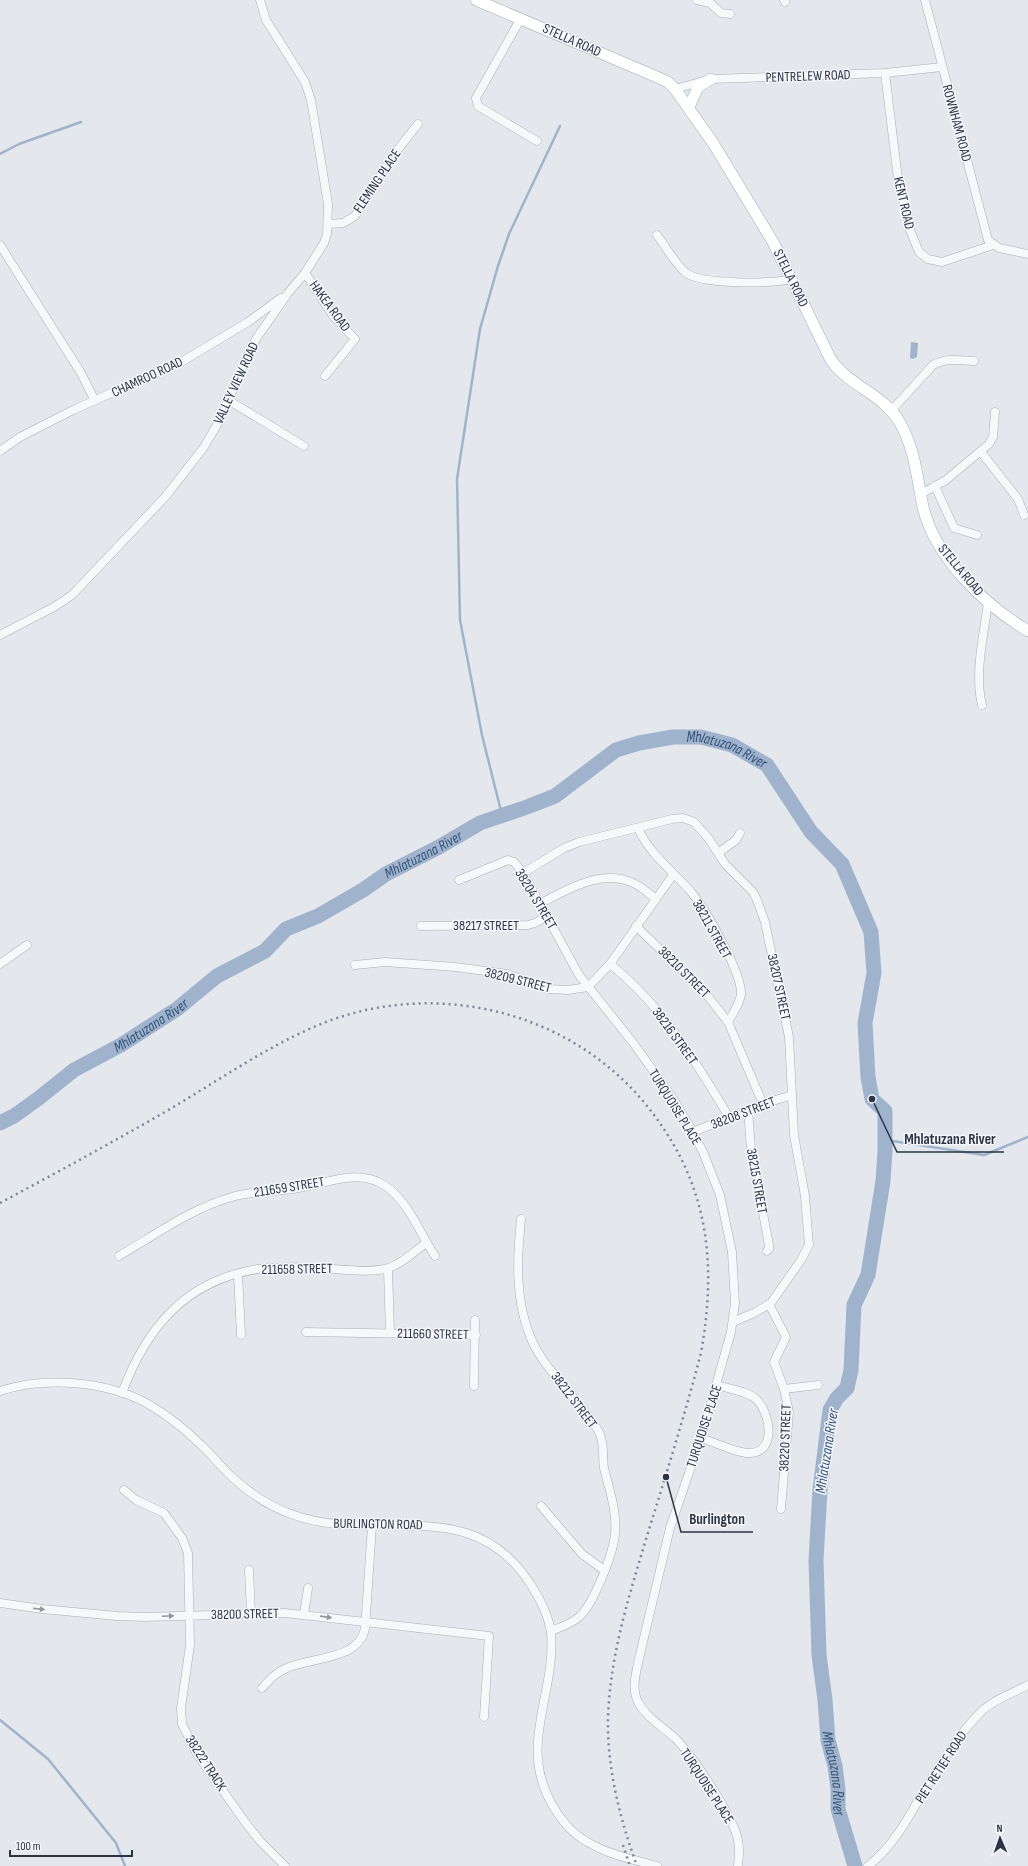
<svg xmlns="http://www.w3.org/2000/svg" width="1028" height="1866" font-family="'Sofia Sans Condensed',sans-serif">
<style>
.water{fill:#9fb4cc}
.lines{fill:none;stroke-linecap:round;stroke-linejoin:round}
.stream{stroke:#9fb4cc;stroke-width:2.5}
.river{stroke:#9fb4cc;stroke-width:15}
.minor-casing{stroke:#a9aeb7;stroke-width:9}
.major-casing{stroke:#a3abb8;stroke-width:12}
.minor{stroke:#f7f8fa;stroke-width:8}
.major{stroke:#fff;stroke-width:11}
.rail{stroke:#7d8696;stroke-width:2.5;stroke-dasharray:2 4;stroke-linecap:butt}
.oneway{fill:#9196a0}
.labels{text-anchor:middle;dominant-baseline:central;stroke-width:3;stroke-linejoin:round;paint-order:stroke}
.street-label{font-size:14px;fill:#2b3445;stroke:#f4f6f9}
.water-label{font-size:15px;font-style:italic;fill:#34527a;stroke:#f4f6f9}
.leader{fill:none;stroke:#2b3445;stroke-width:1.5}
.callout-dot{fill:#2b3445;stroke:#f4f6f9;stroke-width:1.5}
.callout-label{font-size:15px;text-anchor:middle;font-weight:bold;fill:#2b3445;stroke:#f4f6f9;stroke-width:3;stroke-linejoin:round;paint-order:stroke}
</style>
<rect width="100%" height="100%" fill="#e4e7ec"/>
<polygon class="water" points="911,342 918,343 917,357 913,359 910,358"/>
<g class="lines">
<g class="stream">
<polyline points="0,154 19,144 81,122"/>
<polyline points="502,815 482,735 460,620 457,479 480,329 498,266 509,234 560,126"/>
<polyline points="886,1140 984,1155 1028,1137"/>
<polyline points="0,1720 48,1759 116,1843 125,1866"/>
</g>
<path class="river" id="s1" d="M0,1123L14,1116L39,1098L74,1070L121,1045L177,1009L217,976L265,951L286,929L318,916L363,890L386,874L439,847L480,823L527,807L555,796L616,750L639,743L673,737H701L732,745L767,765L811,832L842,864L871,932L874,973L865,1023L868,1077L872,1099L885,1111V1151L883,1181L868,1275L854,1305L851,1370L847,1388L837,1398L830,1410L820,1490L816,1560L819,1655L825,1700L828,1740L835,1766L838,1789V1809L855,1866"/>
<defs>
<g id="minor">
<polyline points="697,0 710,3 721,13 730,14"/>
<polyline points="784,0 785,2"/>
<polyline points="925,0 988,240 999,248 1028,254"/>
<polyline points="521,18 476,98 478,106 537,141"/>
<polyline points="885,73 898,179 910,230 919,252 928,259 942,262 993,245"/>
<polyline points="675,89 711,79 885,73 942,67"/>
<polyline points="328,224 343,223 355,216 391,158 418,124"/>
<path d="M657,235C666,247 674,262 685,272C699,285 774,284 792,279"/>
<polyline points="0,245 81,373 95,401"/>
<polyline points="305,273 334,317 355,339 325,376"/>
<polyline points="228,400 304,446"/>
<path d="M891,411L933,365C945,358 960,360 974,361"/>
<polyline points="0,451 20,437 73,410 183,361 248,322 281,298"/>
<polyline points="981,452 1018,499 1024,515"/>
<polyline points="935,486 954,528 977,535"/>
<polyline points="921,494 946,480 989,444 993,437 995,412"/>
<polyline points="0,635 54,607 72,595 166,496 204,447 218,423 247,357 256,339 288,293 305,273 324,243 327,234 328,204 311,100 305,82 266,20 260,0"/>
<path d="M982,705C974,673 984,635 988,602"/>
<path d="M638,828C649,854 674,872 692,893C706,910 742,973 741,994C740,1004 733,1013 728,1022"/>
<polyline points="718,853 736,840 740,833"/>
<polyline points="523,873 564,848 579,842 672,819 683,818 694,822 709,839 725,864 753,892 757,900 765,922 789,1037 794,1135 805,1196 809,1245 801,1260 771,1303 756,1312 733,1322"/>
<path d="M459,880L508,860L514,862L523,873L579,975L634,1044L674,1100L693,1132L703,1152L720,1195L732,1252L735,1303L731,1332L701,1438L670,1528L638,1663C635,1677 632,1690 638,1702C646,1717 663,1727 675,1738C693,1756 730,1812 737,1836C740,1846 739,1856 738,1866"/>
<path d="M541,903C567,890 600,869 631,882C640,885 648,893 656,899"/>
<polyline points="421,926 528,925 535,923 548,916"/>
<polyline points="636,926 706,994 728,1022 763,1104"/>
<polyline points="0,964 27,945"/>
<path d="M610,964C662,1005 695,1061 729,1117"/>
<polyline points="355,965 385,962 456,967 507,974 549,989 568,990 588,987 610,964 673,875"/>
<polyline points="748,1110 751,1149 769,1245 769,1249 767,1251"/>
<polyline points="693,1132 763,1104 792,1095"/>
<path d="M521,1219C517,1257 515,1300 530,1336C544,1372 580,1398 599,1432C605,1444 602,1456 604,1468C609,1489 617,1510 615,1533C614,1552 594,1603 580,1616C572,1624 561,1627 551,1631"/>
<path d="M119,1256C155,1235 192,1208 232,1197C256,1190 281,1192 304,1187C332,1182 357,1169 384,1185C408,1200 420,1234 435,1256"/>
<polyline points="388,1269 390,1333"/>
<polyline points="238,1274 241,1335"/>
<polyline points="769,1304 786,1337 774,1362 784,1389 789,1412 781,1509"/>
<polyline points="306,1332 476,1335"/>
<polyline points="474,1386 475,1320"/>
<polyline points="784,1389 818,1385"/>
<path d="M0,1391C45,1376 107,1381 148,1404C167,1415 186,1430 201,1445C212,1455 220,1466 231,1476C248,1492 269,1506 291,1514C376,1546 471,1490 531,1585C540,1599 549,1617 551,1633C556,1696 517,1745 553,1806C562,1822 576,1837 593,1845C613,1856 636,1860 657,1866"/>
<path d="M122,1393C146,1328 186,1280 258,1269C277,1267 296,1267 316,1268C334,1268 372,1274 388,1268C402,1264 415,1251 426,1243"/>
<path d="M701,1438C714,1442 738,1454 751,1453C777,1451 770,1413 757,1400C748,1391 729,1389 717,1385"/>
<polyline points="124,1490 136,1500 164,1513 182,1538 188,1553 190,1645 181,1708 182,1724 197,1754 245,1822 260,1841 285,1866"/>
<polyline points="541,1506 582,1554 604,1570"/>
<polyline points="249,1570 251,1613"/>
<polyline points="0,1603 42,1609 117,1616 145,1617 285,1613 489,1636 484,1717"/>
<polyline points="304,1614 308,1588"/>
<path d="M262,1688C267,1683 272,1676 278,1673C303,1655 357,1664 365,1629L372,1526"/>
<path d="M868,1866C891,1848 905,1824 919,1799C938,1768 957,1735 983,1710C993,1700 1015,1692 1028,1685"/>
</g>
<g id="major">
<path d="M476,0L650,74L668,82L675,89L713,143L773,242L831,360C849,386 885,395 900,423C915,449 917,478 923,507C935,558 985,605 1028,631"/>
<polyline points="689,107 698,87 711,79"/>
</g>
</defs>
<use href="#minor" class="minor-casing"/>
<use href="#major" class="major-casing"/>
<use href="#minor" class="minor"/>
<use href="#major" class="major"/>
<g class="rail">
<path d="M0,1203C56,1173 111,1143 165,1112C218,1081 270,1044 326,1022C436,980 566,1010 643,1101C707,1178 718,1257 701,1353C685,1414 666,1475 647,1536C629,1596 610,1655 608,1718C607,1769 620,1819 637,1866"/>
<polyline points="623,1845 630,1866"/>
</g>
</g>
<defs><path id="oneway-solid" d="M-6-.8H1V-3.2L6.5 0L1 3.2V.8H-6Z"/></defs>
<g class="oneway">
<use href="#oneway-solid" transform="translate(39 1609) rotate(7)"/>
<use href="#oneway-solid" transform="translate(168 1616) rotate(-2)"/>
<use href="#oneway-solid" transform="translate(326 1617) rotate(8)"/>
</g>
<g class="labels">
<g class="street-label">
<text transform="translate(572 40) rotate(24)">STELLA ROAD</text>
<text transform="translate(808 76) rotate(-2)">PENTRELEW ROAD</text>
<text transform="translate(957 123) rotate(75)">ROWNHAM ROAD</text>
<text transform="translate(377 181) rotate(-56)">FLEMING PLACE</text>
<text transform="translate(904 203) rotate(77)">KENT ROAD</text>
<text transform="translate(791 278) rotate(64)">STELLA ROAD</text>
<text transform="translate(330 306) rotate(54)">HAKEA ROAD</text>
<text transform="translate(147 377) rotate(-25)">CHAMROO ROAD</text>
<text transform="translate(236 383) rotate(-65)">VALLEY VIEW ROAD</text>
<text transform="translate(961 570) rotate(50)">STELLA ROAD</text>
<text transform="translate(536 899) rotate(59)">38204 STREET</text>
<text x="486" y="925">38217 STREET</text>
<text transform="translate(712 929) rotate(61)">38211 STREET</text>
<text transform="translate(684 972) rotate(45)">38210 STREET</text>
<text transform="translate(518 980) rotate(14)">38209 STREET</text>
<text transform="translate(779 987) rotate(78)">38207 STREET</text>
<text transform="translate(675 1036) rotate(54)">38216 STREET</text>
<text transform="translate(675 1107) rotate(58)">TURQUOISE PLACE</text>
<text transform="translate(743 1113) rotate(-21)">38208 STREET</text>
<text transform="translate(757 1181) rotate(80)">38215 STREET</text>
<text transform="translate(289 1187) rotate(-9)">211659 STREET</text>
<text transform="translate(297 1269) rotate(-1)">211658 STREET</text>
<text transform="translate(433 1334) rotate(1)">211660 STREET</text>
<text transform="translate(574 1400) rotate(53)">38212 STREET</text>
<text transform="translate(704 1426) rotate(-72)">TURQUOISE PLACE</text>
<text transform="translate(785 1438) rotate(-88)">38220 STREET</text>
<text transform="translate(378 1524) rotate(1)">BURLINGTON ROAD</text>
<text transform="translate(245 1614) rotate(-1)">38200 STREET</text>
<text transform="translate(206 1763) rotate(57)">38222 TRACK</text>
<text transform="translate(941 1767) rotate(-57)">PIET RETIEF ROAD</text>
<text transform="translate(707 1786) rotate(57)">TURQUOISE PLACE</text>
</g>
<g class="water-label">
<text stroke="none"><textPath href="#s1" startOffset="840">Mhlatuzana River</textPath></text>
<text stroke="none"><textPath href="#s1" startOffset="504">Mhlatuzana River</textPath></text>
<text stroke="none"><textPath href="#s1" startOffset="180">Mhlatuzana River</textPath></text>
<text transform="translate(827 1451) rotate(-81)">Mhlatuzana River</text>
<text stroke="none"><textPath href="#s1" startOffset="1944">Mhlatuzana River</textPath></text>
</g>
</g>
<path class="leader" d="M872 1099L897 1152H1004M666 1477L681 1532H753"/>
<g class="callout-dot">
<circle cx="872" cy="1099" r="4"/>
<circle cx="666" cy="1477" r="4"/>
</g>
<g class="callout-label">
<text x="950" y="1144">Mhlatuzana River</text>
<text x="717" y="1524">Burlington</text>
</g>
<g transform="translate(1000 1838) rotate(358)" stroke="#f4f6f9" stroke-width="3" paint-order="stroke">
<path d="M0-3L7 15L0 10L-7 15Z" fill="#2b3445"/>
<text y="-6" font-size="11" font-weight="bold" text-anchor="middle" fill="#2b3445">N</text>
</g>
<path d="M10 1850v6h122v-6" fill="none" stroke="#2b3445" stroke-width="2"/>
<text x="16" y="1850" font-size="12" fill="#2b3445" stroke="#f4f6f9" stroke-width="3" paint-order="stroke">100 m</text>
</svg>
